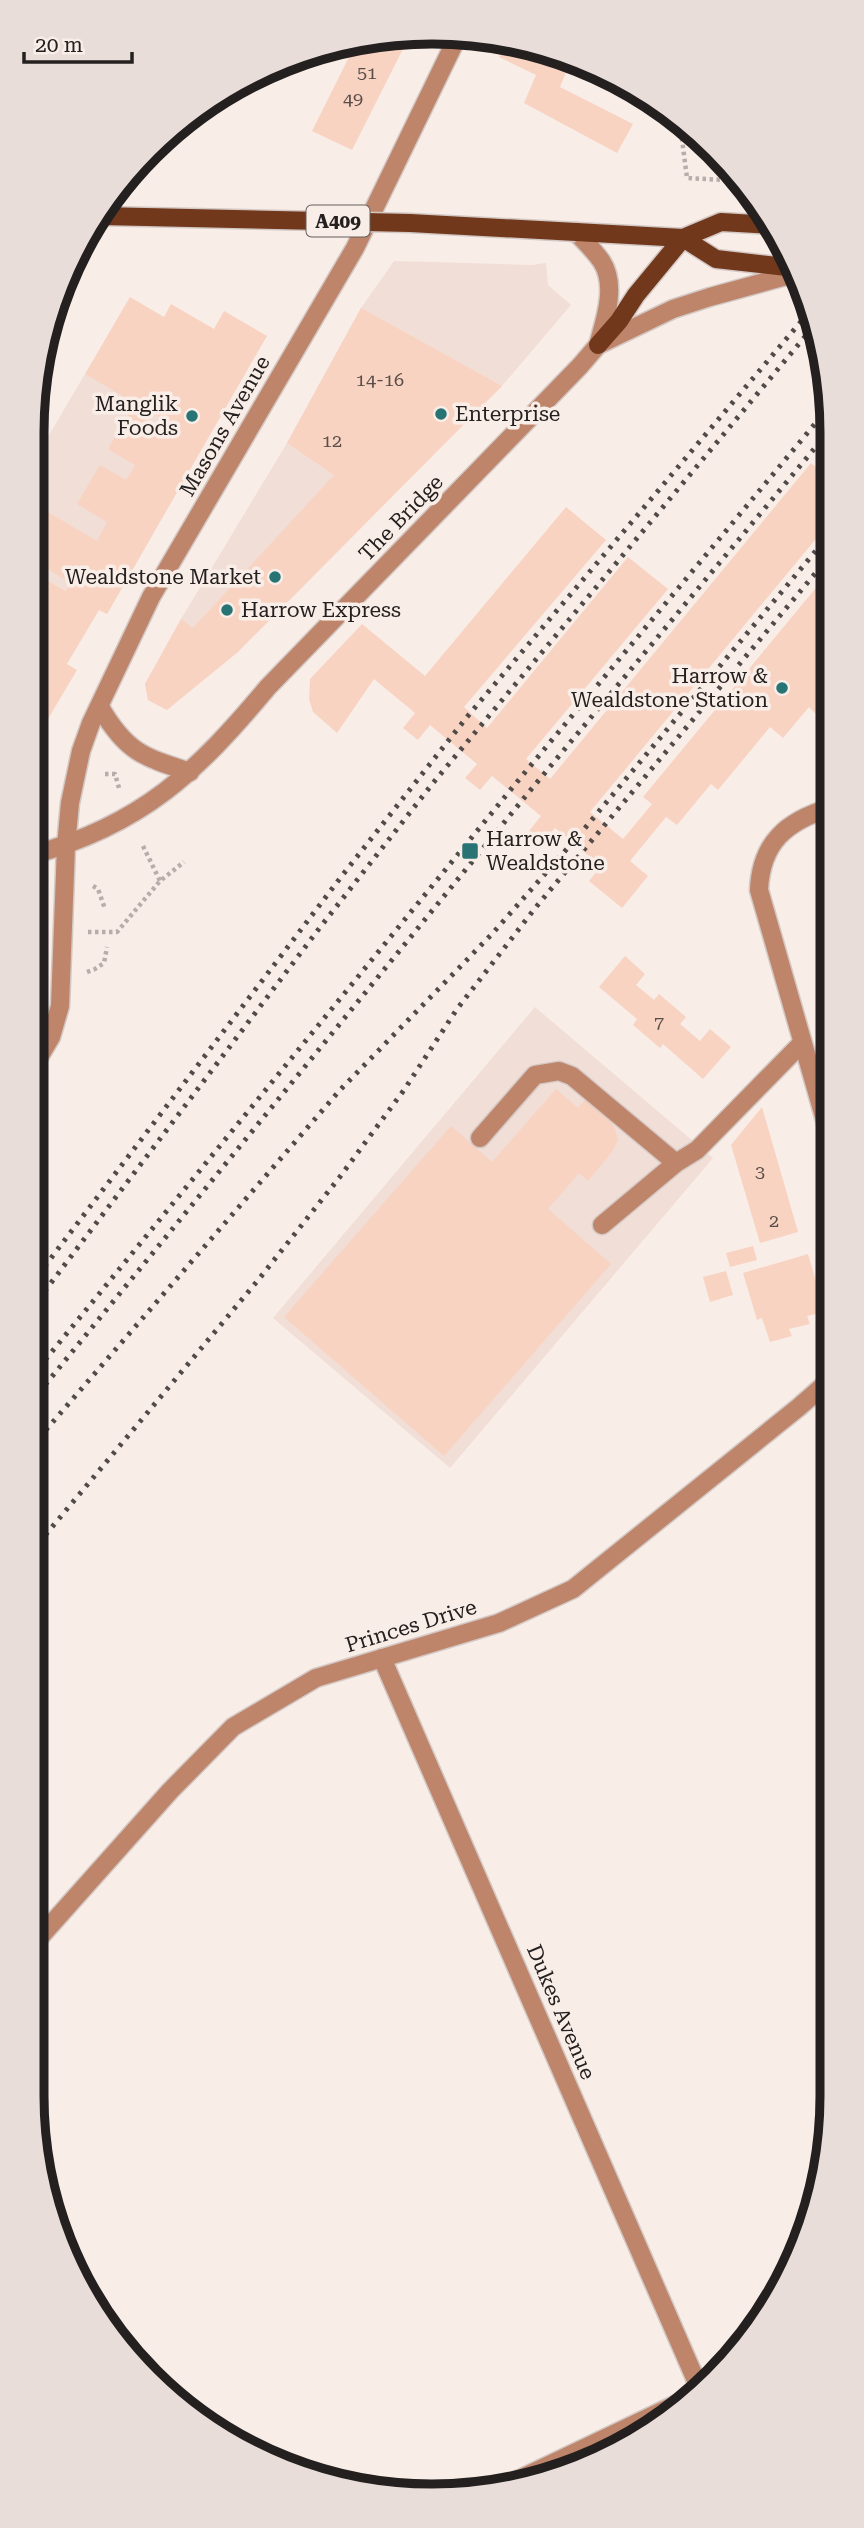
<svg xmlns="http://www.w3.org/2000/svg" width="864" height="2528" font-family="'Roboto Serif',serif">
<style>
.built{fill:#f1ded6}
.building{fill:#f8d3c2}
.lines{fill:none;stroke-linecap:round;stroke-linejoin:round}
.minor-casing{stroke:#d3c8c4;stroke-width:21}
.major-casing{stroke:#d3c8c4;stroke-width:21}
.path{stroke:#b7adaa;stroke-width:4.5;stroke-dasharray:3.5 3.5;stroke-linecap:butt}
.minor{stroke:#be856b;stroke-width:18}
.major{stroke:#72381c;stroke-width:18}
.rail{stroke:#504a48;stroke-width:5;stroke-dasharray:3.5 7;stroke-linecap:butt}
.major-bridge-casing{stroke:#d3c8c4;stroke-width:21;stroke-linecap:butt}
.major-bridge{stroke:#72381c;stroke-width:18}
.poi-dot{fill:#287373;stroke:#f9ede8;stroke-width:2.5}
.labels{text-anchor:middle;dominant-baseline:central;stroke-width:7;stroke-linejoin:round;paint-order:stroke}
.number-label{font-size:18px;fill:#594d48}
.shield{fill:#f9ede8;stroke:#645e5b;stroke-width:2}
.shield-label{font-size:19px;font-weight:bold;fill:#24201f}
.poi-label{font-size:21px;fill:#24201f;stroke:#f9ede8;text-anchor:end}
.street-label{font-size:21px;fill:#24201f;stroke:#f9ede8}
.rim{fill:none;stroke:#24201f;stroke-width:9}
</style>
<rect width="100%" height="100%" fill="#f9ede8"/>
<g class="built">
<polygon points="394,261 532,265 546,263 548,285 571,305 502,386 167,710 148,700 145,684 181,619 287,443 361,308"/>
<polygon points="85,374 222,413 107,614 32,571 32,464"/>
<polygon points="535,1007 713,1158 450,1468 273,1318"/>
</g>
<g class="building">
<polygon points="379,35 409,37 352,150 312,131 356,43"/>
<polygon points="506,43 535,45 571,60 560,87 633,124 617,153 524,103 536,75 499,57"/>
<polygon points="130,297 164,317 171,304 214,329 224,311 267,336 107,614 99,610 67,664 77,670 32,746 32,571 66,591 71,583 32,560 32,513 36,505 97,541 107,522 77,504 100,465 126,480 131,472 135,465 108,449 131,410 158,426 162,419 85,374"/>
<polygon points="361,308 502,386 238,652 167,710 148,700 145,684 181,619 193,628 334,475 287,443"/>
<polygon points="811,463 829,478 829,523 590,812 623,839 652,804 643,797 829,572 830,698 816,714 809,707 783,738 770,727 718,790 711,784 677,825 666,817 630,861 648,876 622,908 589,881 601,866 555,828 543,843 529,831 541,816 492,776 480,790 465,778 477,764 430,725 418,740 403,728 415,713 374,679 337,733 313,712 309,699 310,679 362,624 425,676 566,507 606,540 464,707 487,728 628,557 668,589 526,759 550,779"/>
<polygon points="625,956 645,974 636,985 654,1000 659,994 686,1017 680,1024 700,1041 710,1029 731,1047 703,1079 663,1044 660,1048 633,1025 637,1019 599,987"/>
<polygon points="556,1089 578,1108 585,1100 611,1122 615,1129 618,1140 612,1152 588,1181 579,1173 548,1209 611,1264 444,1456 284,1317 451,1126 492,1162"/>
<polygon points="762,1107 798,1232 760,1243 731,1145"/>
<polygon points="753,1246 757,1260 730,1267 726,1253"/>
<polygon points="808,1254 825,1312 807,1316 810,1324 789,1329 792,1336 770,1342 762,1318 757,1320 743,1273"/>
<polygon points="726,1271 733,1295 710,1302 703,1277"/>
</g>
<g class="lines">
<defs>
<g id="minor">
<path d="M576,232C584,241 595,251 602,262C617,286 605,320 598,345"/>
<path d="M100,707C126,752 143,757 190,772"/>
<path d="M830,808C786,821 761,843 759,890L831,1141"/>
<path d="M32,855C142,825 197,772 268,687L580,366L598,345L673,309L710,297L797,273"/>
<polyline points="32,1069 51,1037 60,1006 66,846 70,803 81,751 91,723 151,597 355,248 456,40"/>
<polyline points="480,1138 535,1075 559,1071 572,1076 676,1163"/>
<polyline points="602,1225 676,1163 697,1150 802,1043"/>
<polyline points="382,1658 698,2385"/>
<polyline points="32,1946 170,1791 233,1727 316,1678 499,1623 573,1589 799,1407 831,1379"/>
<polyline points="507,2485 683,2401"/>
</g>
<g id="major">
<polyline points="576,232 683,238 716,259 795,268"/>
<polyline points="598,345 619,321 636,295 683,238 721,222 771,225"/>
</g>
</defs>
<use href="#minor" class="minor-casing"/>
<use href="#major" class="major-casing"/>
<g class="path">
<polyline points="680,124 687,178 742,181"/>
<polyline points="105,774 115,774 119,788"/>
<polyline points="32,801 46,774"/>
<polyline points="143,846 160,881"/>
<polyline points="93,886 98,889 105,909"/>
<polyline points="88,932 117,932 160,881 184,862"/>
<polyline points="87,972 95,969 104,963 107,947"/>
</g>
<use href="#minor" class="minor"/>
<use href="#major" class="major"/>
<g class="rail">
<polyline points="32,1283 341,877 467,717 809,312"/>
<polyline points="32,1308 318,930 433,783 813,327"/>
<polyline points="32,1376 517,782 829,407"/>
<polyline points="32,1401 529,792 829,431"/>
<polyline points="32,1446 340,1090 492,934 580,834 829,535"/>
<polyline points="32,1551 259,1279 339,1178 404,1090 457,1009 536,907 829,557"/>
</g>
<defs>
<polyline id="major-bridge" points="101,216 410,223 576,232"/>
</defs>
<use href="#major-bridge" class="major-bridge-casing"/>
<use href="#major-bridge" class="major-bridge"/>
</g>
<g class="poi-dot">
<circle cx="441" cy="414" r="7"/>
<circle cx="192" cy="416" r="7"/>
<circle cx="275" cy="577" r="7"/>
<circle cx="227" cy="610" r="7"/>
<circle cx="782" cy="688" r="7"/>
<rect x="461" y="842" width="18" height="18" rx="3.5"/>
</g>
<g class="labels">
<g class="number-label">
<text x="367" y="72">51</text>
<text x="353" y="98">49</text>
<text x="380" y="379">14-16</text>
<text x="332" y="440">12</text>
<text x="659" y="1022">7</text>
<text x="760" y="1171">3</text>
<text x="774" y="1220">2</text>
</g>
<rect class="shield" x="306.5" y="205.5" width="63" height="31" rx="5"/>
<g class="shield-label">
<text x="338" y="221">A409</text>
</g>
<g class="poi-label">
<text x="178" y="404">Manglik<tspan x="178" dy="24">Foods</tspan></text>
<text x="455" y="414" text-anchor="start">Enterprise</text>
<text x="261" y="577">Wealdstone Market</text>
<text x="241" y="610" text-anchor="start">Harrow Express</text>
<text x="768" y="676">Harrow &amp;<tspan x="768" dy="24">Wealdstone Station</tspan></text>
<text x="486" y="839" text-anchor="start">Harrow &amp;<tspan x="486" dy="24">Wealdstone</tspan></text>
</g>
<g class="street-label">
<text transform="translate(225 426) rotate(-60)">Masons Avenue</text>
<text transform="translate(401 518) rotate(-46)">The Bridge</text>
<text transform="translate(411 1626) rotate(-17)">Princes Drive</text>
<text transform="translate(561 2012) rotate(67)">Dukes Avenue</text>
</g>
</g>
<path d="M0 0H864V2528H0ZM432 44H432A388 388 0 0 1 820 432V2096A388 388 0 0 1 432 2484H432A388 388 0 0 1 44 2096V432A388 388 0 0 1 432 44Z" fill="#e8ddd8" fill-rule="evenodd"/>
<path class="rim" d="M432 44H432A388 388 0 0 1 820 432V2096A388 388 0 0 1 432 2484H432A388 388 0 0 1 44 2096V432A388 388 0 0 1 432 44Z"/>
<path d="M24 52v10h108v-10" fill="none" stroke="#24201f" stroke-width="3.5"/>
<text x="35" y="52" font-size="21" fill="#24201f" stroke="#f9ede8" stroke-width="5" paint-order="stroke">20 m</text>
</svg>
